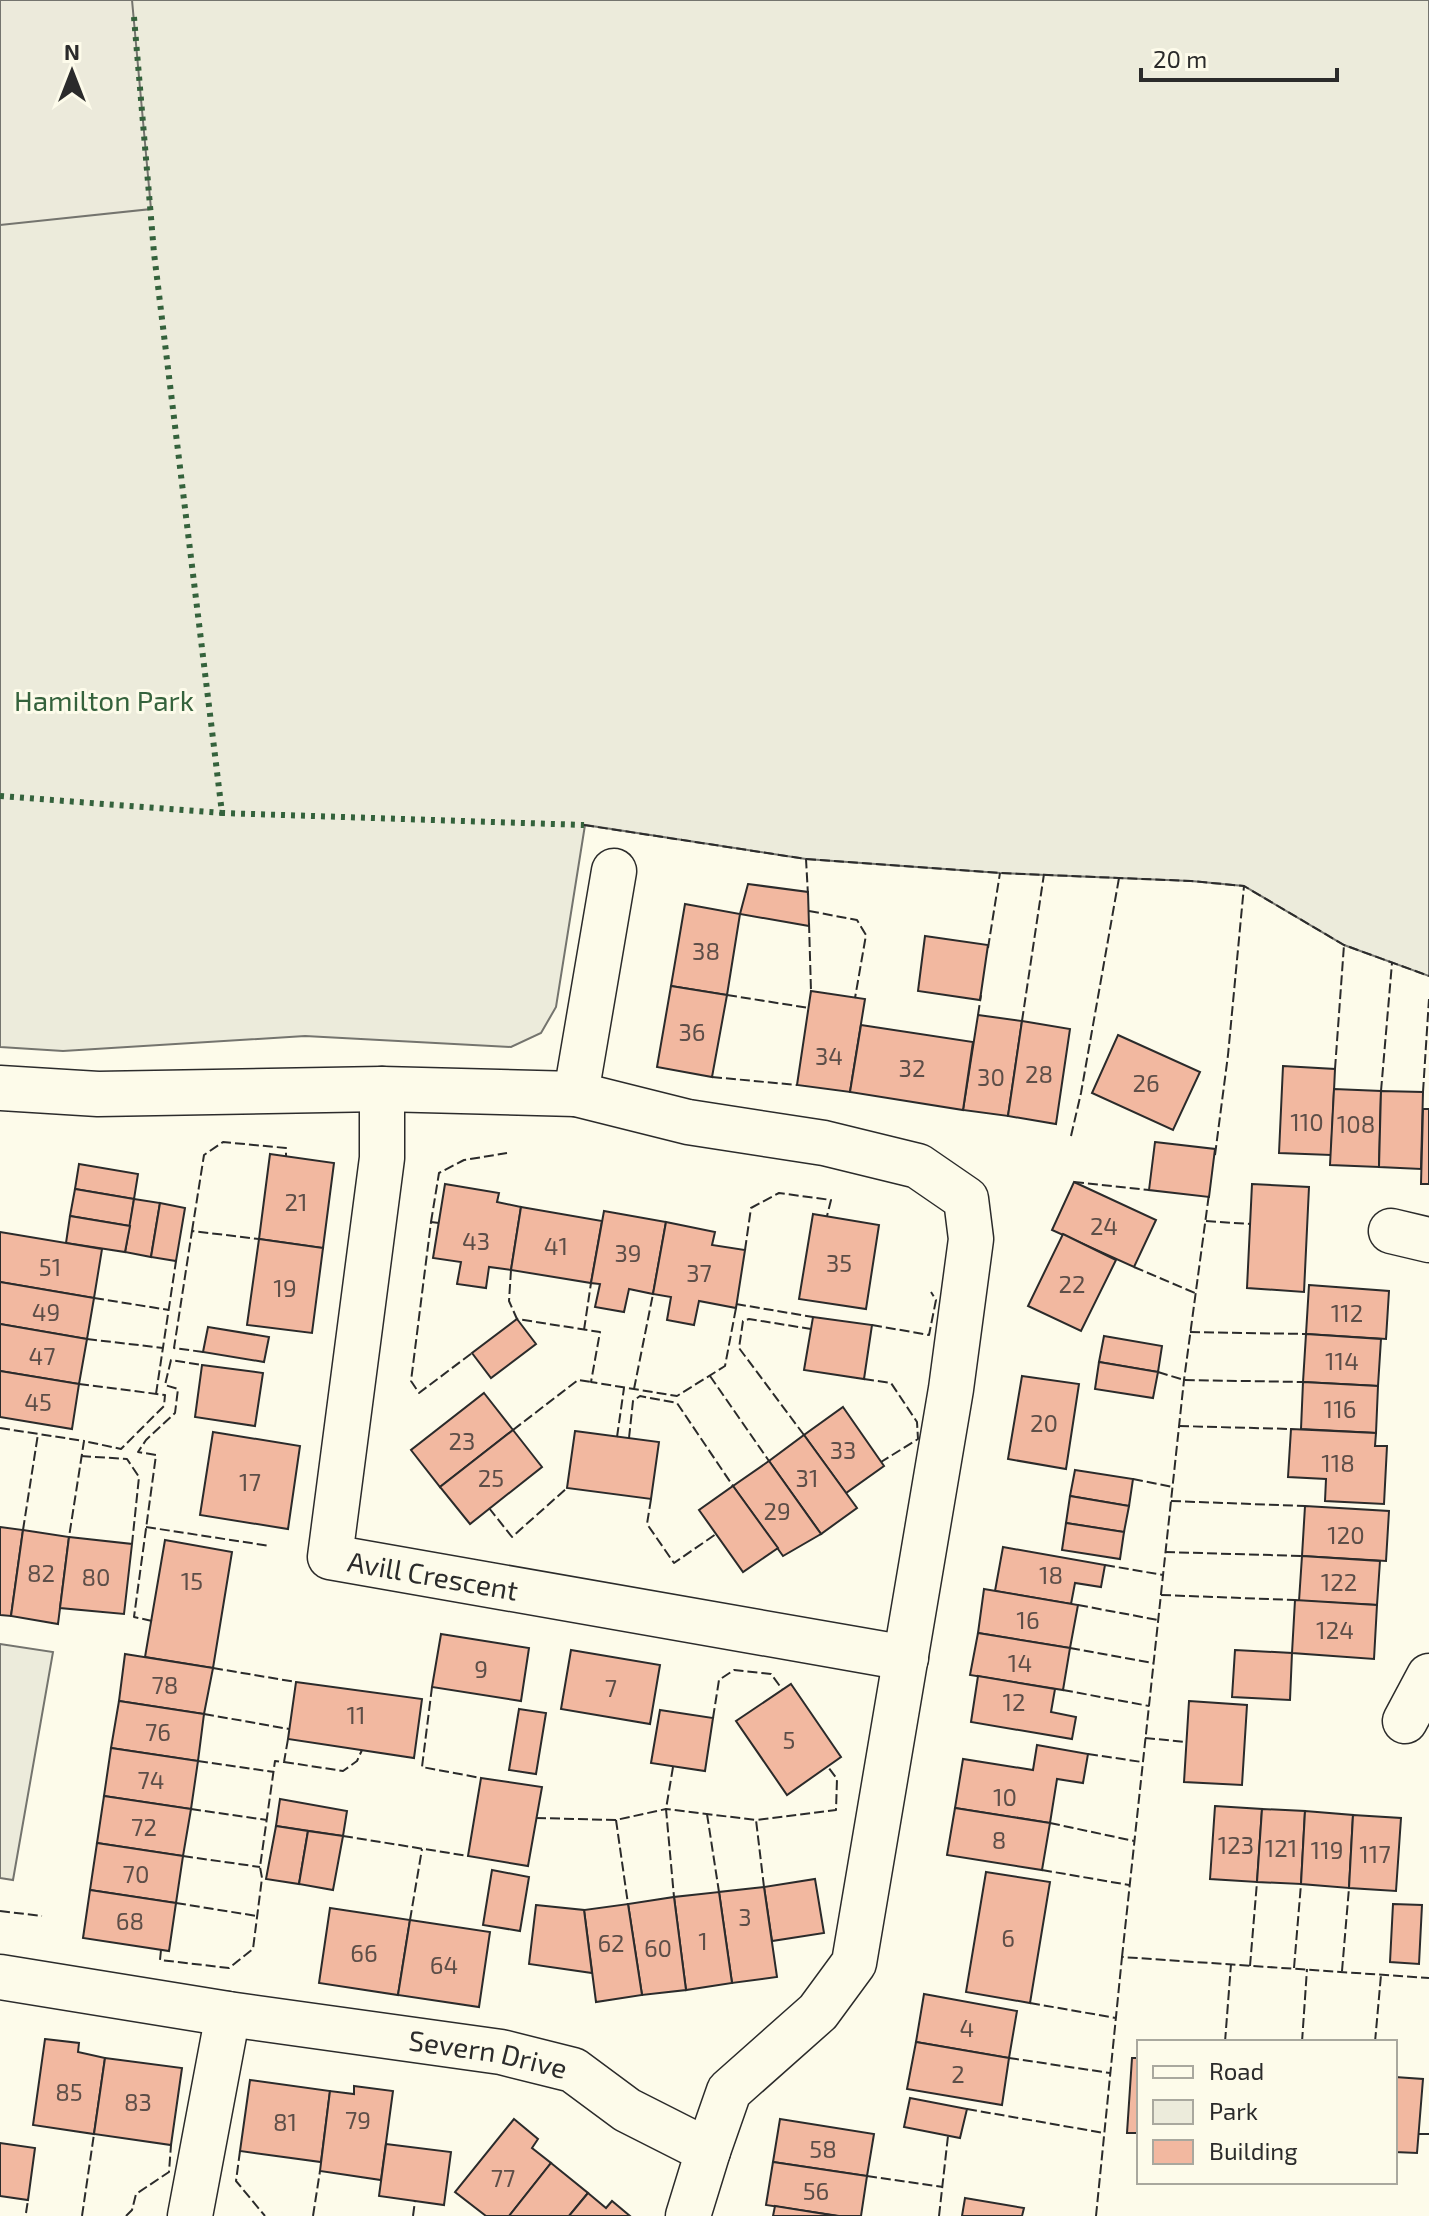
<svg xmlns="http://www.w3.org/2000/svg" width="1429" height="2216" font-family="'Exo 2',sans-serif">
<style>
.green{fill:#ecebdb;stroke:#74746e;stroke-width:2}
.parking{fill:#eceadb;stroke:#74746e;stroke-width:2}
.building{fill:#f2b8a0;stroke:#2b2b2b;stroke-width:2}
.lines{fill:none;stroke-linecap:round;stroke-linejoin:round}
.minor-casing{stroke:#2b2b2b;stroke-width:47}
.minor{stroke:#fdfbea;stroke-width:44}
.hedge{stroke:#34623c;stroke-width:6;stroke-dasharray:4 6;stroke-linecap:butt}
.fence{stroke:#2b2b2b;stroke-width:2;stroke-dasharray:10 4;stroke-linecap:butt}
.labels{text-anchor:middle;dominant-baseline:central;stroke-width:6;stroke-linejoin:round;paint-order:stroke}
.number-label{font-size:24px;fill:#5d4e48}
.park-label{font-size:28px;fill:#34623c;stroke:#fdfbea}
.street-label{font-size:28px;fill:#2b2b2b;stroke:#fdfbea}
</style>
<rect width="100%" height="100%" fill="#fdfbea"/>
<g class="green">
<polygon points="0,0 1429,0 1429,976 1344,945 1244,886 1191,881 1000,873 806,859 585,825 556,1007 541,1033 511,1047 305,1036 63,1051 0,1047"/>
<polygon points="0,1644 53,1652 13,1880 0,1878"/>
</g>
<polygon class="parking" points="0,0 132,0 151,209 0,225"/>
<g class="building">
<polygon points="748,884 808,892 809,926 740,914"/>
<polygon points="685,904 740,914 727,995 671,986"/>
<polygon points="925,936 988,945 980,1000 918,991"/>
<polygon points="671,986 727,995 712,1077 657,1067"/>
<polygon points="811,991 865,999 850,1092 797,1085"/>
<polygon points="978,1015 1022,1021 1008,1116 963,1110"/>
<polygon points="1022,1021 1070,1029 1056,1124 1008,1116"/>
<polygon points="861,1025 973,1042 963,1110 850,1092"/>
<polygon points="1118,1035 1200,1072 1173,1130 1092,1093"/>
<polygon points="1283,1066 1335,1069 1331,1155 1279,1153"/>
<polygon points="1334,1089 1381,1091 1379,1167 1330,1165"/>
<polygon points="1381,1091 1423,1092 1421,1169 1379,1167"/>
<polygon points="1423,1109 1429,1109 1429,1184 1421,1184"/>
<polygon points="1155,1142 1215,1149 1209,1197 1149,1190"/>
<polygon points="270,1154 334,1163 323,1248 259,1239"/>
<polygon points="79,1164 138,1174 134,1199 75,1189"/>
<polygon points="1074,1182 1156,1220 1134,1267 1052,1230"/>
<polygon points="445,1184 499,1193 497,1202 521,1207 511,1270 489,1267 486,1288 457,1284 461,1262 433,1258"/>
<polygon points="1252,1184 1309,1187 1304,1292 1247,1288"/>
<polygon points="75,1189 134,1199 130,1226 70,1216"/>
<polygon points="134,1199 160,1203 151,1257 125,1252"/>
<polygon points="160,1203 185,1208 176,1261 151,1257"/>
<polygon points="521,1207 602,1221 591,1283 511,1270"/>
<polygon points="604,1211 666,1222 653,1294 629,1289 624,1312 595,1307 600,1284 591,1283"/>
<polygon points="813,1214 879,1225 866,1309 799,1299"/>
<polygon points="70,1216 130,1226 125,1252 66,1243"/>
<polygon points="666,1222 715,1232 712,1245 745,1250 736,1308 699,1301 694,1325 667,1320 671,1297 653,1294"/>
<polygon points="0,1232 102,1249 94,1298 0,1282"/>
<polygon points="1063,1234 1116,1260 1081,1331 1028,1306"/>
<polygon points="259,1239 323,1248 312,1333 247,1325"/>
<polygon points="0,1282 94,1298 87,1339 0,1324"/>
<polygon points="1309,1285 1389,1291 1386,1339 1306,1334"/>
<polygon points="813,1317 872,1325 864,1379 804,1370"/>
<polygon points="517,1319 536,1344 491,1378 472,1353"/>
<polygon points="0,1324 87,1339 79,1384 0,1371"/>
<polygon points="208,1327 269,1337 264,1362 203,1352"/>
<polygon points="1306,1334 1381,1339 1378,1386 1303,1382"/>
<polygon points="1104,1336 1162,1346 1158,1372 1099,1362"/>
<polygon points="1099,1362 1158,1372 1153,1398 1095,1389"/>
<polygon points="202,1365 263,1373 255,1426 195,1417"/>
<polygon points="0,1371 79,1384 72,1429 0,1417"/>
<polygon points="1022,1376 1079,1384 1066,1469 1008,1459"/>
<polygon points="1303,1382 1378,1386 1376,1433 1301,1429"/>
<polygon points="484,1393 513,1430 440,1487 411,1450"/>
<polygon points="843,1407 884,1466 846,1493 804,1435"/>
<polygon points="1291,1429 1376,1433 1375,1446 1387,1446 1384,1504 1325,1501 1326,1479 1288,1477"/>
<polygon points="513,1430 542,1467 470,1524 440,1487"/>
<polygon points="575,1431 659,1442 651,1499 567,1488"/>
<polygon points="213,1432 300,1446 288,1529 200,1515"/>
<polygon points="804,1435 857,1508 821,1534 769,1461"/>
<polygon points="769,1461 821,1534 783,1556 733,1486"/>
<polygon points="1075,1470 1133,1479 1129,1506 1070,1496"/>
<polygon points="733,1486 778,1548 743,1572 699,1510"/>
<polygon points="1070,1496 1129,1506 1124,1532 1066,1523"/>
<polygon points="1305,1506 1389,1511 1386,1561 1302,1556"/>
<polygon points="1066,1523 1124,1532 1120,1559 1062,1550"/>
<polygon points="0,1527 23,1530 11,1616 0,1615"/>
<polygon points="23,1530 69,1537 58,1624 11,1616"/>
<polygon points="69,1537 132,1544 124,1614 60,1608"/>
<polygon points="165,1540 232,1552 213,1668 145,1657"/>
<polygon points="1003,1547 1105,1565 1101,1587 1075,1583 1071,1604 995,1591"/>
<polygon points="1302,1556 1380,1561 1377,1605 1299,1601"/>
<polygon points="984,1589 1078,1605 1070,1648 978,1633"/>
<polygon points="1295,1600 1377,1605 1374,1659 1292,1653"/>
<polygon points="978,1633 1070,1648 1063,1690 970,1675"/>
<polygon points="441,1634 529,1648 521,1701 432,1687"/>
<polygon points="571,1650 660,1665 650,1724 561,1709"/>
<polygon points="1235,1650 1292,1653 1290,1700 1232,1697"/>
<polygon points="125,1654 213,1668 204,1714 119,1701"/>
<polygon points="978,1676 1055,1689 1051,1712 1076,1717 1072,1739 971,1722"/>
<polygon points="296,1682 422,1699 414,1758 288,1739"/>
<polygon points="791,1684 841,1757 787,1795 736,1721"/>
<polygon points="119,1701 204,1714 198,1761 111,1748"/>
<polygon points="1189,1701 1247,1705 1242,1785 1184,1782"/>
<polygon points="519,1709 546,1713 536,1774 509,1770"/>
<polygon points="660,1710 713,1718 705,1771 651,1763"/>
<polygon points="1037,1745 1088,1754 1083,1783 1057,1779 1050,1823 955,1808 963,1759 1033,1770"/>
<polygon points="111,1748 198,1761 191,1809 104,1796"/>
<polygon points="481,1778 542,1787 528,1866 468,1856"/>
<polygon points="104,1796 191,1809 183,1856 97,1843"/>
<polygon points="280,1799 347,1811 343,1836 276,1826"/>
<polygon points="1215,1806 1262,1809 1257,1882 1210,1879"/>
<polygon points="955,1808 1050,1823 1042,1870 947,1855"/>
<polygon points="1262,1809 1305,1811 1301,1884 1257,1882"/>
<polygon points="1305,1811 1353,1815 1349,1888 1301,1884"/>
<polygon points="1353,1815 1401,1818 1396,1891 1349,1888"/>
<polygon points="276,1826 308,1831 299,1884 266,1879"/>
<polygon points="308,1831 343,1836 333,1890 299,1884"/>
<polygon points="97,1843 183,1856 176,1903 90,1890"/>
<polygon points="492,1870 529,1877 520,1931 483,1925"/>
<polygon points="986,1872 1050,1882 1030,2003 966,1992"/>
<polygon points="815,1879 824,1933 772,1941 764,1887"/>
<polygon points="764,1887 777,1977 732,1983 719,1892"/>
<polygon points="90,1890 176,1903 169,1951 83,1938"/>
<polygon points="719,1892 732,1983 686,1990 674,1897"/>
<polygon points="674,1897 686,1990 642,1995 628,1904"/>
<polygon points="628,1904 642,1995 596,2002 584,1910"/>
<polygon points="1393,1904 1422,1905 1419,1964 1390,1962"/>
<polygon points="536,1905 584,1910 592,1973 529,1964"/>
<polygon points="330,1908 410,1920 398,1995 319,1983"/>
<polygon points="410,1920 490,1932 479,2007 398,1995"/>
<polygon points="924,1994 1017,2011 1009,2058 916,2042"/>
<polygon points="45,2039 79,2043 78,2052 105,2058 94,2134 33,2125"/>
<polygon points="916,2042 1009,2058 1002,2105 907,2089"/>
<polygon points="105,2058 182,2068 171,2145 94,2134"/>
<polygon points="1132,2058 1139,2058 1139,2133 1127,2133"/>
<polygon points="1395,2077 1423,2079 1417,2153 1395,2152"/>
<polygon points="250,2080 330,2091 321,2162 240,2151"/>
<polygon points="354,2086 393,2091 381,2180 320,2171 330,2091 354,2094"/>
<polygon points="910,2098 967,2109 960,2138 904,2127"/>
<polygon points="514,2119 538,2139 532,2148 551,2163 509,2216 486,2216 455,2192"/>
<polygon points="780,2119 874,2134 867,2176 773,2162"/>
<polygon points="0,2143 35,2148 28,2200 0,2196"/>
<polygon points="386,2144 451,2152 444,2205 379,2196"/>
<polygon points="773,2162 867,2176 861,2216 839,2216 766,2205"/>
<polygon points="551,2163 588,2193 569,2216 509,2216"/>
<polygon points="588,2193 606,2208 612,2201 630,2216 569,2216"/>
<polygon points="965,2198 1024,2208 1022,2216 962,2216"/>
<polygon points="775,2206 837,2216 773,2216"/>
</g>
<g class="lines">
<defs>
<g id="minor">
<polyline points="0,1088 98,1094 382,1089 576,1094 688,1122 824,1143 918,1166 966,1199 971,1239 951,1389 854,1963 818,2012 729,2091 708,2151"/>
<path id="s1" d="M382,1089V1158L330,1557L906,1658"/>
<polyline points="576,1094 614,871"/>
<polyline points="1391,1231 1429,1240"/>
<polyline points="1405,1721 1429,1676"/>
<path id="s2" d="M0,1977L228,2014L501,2052L573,2070L627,2110L708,2151L688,2216"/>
<polyline points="190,2216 228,2014"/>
</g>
</defs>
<use href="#minor" class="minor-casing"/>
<use href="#minor" class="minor"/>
<g class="hedge">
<polyline points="134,17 154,253 222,813 584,825"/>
<polyline points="0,796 222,813"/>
</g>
<g class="fence">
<polyline points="584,825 806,859 808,895"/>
<polyline points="806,859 1000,873 1191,881 1244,886"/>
<polyline points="809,911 857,920 866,935 855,998"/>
<polyline points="809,923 811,991"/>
<polyline points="988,948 1000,873"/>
<polyline points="727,995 809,1008"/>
<polyline points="978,1015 981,995"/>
<polyline points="1022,1021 1044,874"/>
<polyline points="1335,1069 1344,945"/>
<polyline points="712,1077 797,1085"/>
<polyline points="1381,1091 1392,963"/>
<polyline points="1423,1092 1429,999"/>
<polyline points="1071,1136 1081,1093 1119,878"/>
<polyline points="1215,1155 1228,1055 1244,886 1344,945 1429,976"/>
<polyline points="1074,1182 1149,1190"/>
<polyline points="1206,1221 1250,1224"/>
<polyline points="431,1222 439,1173 464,1160 507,1153"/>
<polyline points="439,1223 431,1222 411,1381 419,1393 472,1353"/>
<polyline points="192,1231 204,1155 223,1142 286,1148 286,1157"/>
<polyline points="745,1250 751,1208 779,1193 831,1200 827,1216"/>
<polyline points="1134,1267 1195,1293"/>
<polyline points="511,1270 509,1301 517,1319 600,1332 591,1382 677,1396 725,1366 736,1308"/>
<polyline points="94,1298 169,1310"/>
<polyline points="736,1304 813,1317"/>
<polyline points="872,1325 929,1335 936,1300 931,1292"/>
<polyline points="584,1330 591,1283"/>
<polyline points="1190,1332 1306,1334"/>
<polyline points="87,1339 163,1348"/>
<polyline points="203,1352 174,1348 192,1231 259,1239"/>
<polyline points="1158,1372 1184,1380 1303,1382"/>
<polyline points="710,1376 769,1461"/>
<polyline points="864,1379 891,1383 917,1422 918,1439 881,1462"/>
<polyline points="79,1384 165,1395 164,1406 121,1449 84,1441"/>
<polyline points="634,1389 653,1294"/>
<polyline points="156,1394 176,1261"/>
<polyline points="1179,1426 1291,1429"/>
<polyline points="0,1428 84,1441 69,1537"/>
<polyline points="513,1430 578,1380 591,1382"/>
<polyline points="804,1435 739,1348 743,1321 749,1319 811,1329"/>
<polyline points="617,1437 624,1388"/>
<polyline points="629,1438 633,1401 640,1396 677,1403 733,1486"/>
<polyline points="81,1456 127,1459 139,1477 132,1544"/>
<polyline points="1133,1479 1173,1487"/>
<polyline points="651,1499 647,1524 674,1563 716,1534"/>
<polyline points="1171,1501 1305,1506"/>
<polyline points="489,1508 512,1537 567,1488"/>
<polyline points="146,1527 270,1546"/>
<polyline points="23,1530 38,1434"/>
<polyline points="1165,1552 1302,1556"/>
<polyline points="1105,1565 1163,1575"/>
<polyline points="1161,1595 1295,1600"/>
<polyline points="1078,1605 1158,1620"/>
<polyline points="152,1621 134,1617 156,1455 138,1452 146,1440 175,1413 178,1389 165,1385 171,1360 202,1365"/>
<polyline points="1070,1648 1153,1663"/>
<polyline points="213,1668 296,1682"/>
<polyline points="432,1687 422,1767 481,1778"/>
<polyline points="1063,1690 1149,1706"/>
<polyline points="204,1714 289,1729"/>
<polyline points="713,1718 719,1680 734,1670 771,1674 782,1689"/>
<polyline points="1145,1738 1186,1742"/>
<polyline points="1088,1754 1142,1762"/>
<polyline points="198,1761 274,1772"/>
<polyline points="284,1762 343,1771 357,1761 362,1750"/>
<polyline points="673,1767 666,1809 674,1897"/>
<polyline points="191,1809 267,1820"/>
<polyline points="707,1814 719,1892"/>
<polyline points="536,1818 616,1820 666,1809 756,1820"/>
<polyline points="616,1820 628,1904"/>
<polyline points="1050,1823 1134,1841"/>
<polyline points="343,1836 468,1856"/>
<polyline points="183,1856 260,1867"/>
<polyline points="1042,1870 1129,1885"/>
<polyline points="764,1887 756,1820 836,1810 837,1779 828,1767"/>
<polyline points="176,1903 257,1916"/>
<polyline points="0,1911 42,1916"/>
<polyline points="410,1920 422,1849"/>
<polyline points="161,1950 160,1960 229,1968 253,1949 262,1878 260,1867 275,1761 284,1762 288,1739"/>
<polyline points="1122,1957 1184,1380 1209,1194"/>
<polyline points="1250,1966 1257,1882"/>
<polyline points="1294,1968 1301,1884"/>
<polyline points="1342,1971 1349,1888"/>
<polyline points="1030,2003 1116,2018"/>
<polyline points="1225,2042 1231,1964"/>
<polyline points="1302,2042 1307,1969"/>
<polyline points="1375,2042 1381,1975"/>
<polyline points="1009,2058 1110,2073"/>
<polyline points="967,2109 1104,2133"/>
<polyline points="1419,2134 1429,2134"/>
<polyline points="240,2151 236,2181 265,2216"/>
<polyline points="867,2176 943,2187"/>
<polyline points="26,2213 28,2200"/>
<polyline points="82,2216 94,2134"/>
<polyline points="126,2216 132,2210 136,2194 169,2172 171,2145"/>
<polyline points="313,2216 320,2171"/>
<polyline points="413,2216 415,2201"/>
<polyline points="939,2216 948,2136"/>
<polyline points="1096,2216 1122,1957 1429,1978"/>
</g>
</g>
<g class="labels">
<g class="number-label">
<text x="706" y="950">38</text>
<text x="692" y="1031">36</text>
<text x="829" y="1055">34</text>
<text x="912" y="1067">32</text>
<text x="1039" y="1073">28</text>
<text x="991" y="1076">30</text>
<text x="1146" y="1082">26</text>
<text x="1307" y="1121">110</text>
<text x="1356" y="1123">108</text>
<text x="296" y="1201">21</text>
<text x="1104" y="1225">24</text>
<text x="476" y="1240">43</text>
<text x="556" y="1245">41</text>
<text x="628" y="1252">39</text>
<text x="839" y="1262">35</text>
<text x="50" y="1266">51</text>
<text x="699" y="1272">37</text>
<text x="1072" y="1283">22</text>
<text x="285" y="1287">19</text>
<text x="46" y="1311">49</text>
<text x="1347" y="1312">112</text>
<text x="42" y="1355">47</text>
<text x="1342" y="1360">114</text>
<text x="38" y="1401">45</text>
<text x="1340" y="1408">116</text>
<text x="1044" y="1422">20</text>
<text x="462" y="1440">23</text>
<text x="843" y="1449">33</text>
<text x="1338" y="1462">118</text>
<text x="491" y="1477">25</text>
<text x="807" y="1477">31</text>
<text x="250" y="1481">17</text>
<text x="777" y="1510">29</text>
<text x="1346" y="1534">120</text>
<text x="41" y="1572">82</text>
<text x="1051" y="1574">18</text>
<text x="96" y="1576">80</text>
<text x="192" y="1580">15</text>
<text x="1339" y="1581">122</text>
<text x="1028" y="1619">16</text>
<text x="1335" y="1629">124</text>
<text x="1020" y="1662">14</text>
<text x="481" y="1668">9</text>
<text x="165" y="1684">78</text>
<text x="611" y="1687">7</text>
<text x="1014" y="1701">12</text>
<text x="356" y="1714">11</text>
<text x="158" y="1731">76</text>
<text x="789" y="1739">5</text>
<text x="151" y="1779">74</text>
<text x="1005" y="1796">10</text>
<text x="144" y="1826">72</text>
<text x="999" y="1839">8</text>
<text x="1236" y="1844">123</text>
<text x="1281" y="1847">121</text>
<text x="1327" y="1849">119</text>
<text x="1375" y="1853">117</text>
<text x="136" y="1873">70</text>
<text x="745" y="1916">3</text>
<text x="130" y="1920">68</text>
<text x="1008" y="1937">6</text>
<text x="703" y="1940">1</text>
<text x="611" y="1942">62</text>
<text x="658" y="1947">60</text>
<text x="364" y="1952">66</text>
<text x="444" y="1964">64</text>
<text x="967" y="2027">4</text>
<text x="958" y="2073">2</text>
<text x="69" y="2091">85</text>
<text x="138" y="2101">83</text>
<text x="358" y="2119">79</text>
<text x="285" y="2121">81</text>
<text x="823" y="2148">58</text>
<text x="503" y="2177">77</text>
<text x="816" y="2190">56</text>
</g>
<g class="park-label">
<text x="104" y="700">Hamilton Park</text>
</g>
<g class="street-label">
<text stroke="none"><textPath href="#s1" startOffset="576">Avill Crescent</textPath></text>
<text stroke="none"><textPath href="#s2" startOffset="494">Severn Drive</textPath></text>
</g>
</g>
<rect x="1137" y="2040" width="260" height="144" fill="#fdfbea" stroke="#a9a89e" stroke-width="2"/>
<rect x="1153" y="2066" width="40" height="12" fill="#fdfbea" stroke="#a9a89e" stroke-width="2"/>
<text x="1209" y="2080" font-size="24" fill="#2b2b2b">Road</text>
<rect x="1153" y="2100" width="40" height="24" fill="#ecebdb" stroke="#a9a89e" stroke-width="2"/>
<text x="1209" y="2120" font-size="24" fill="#2b2b2b">Park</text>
<rect x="1153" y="2140" width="40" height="24" fill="#f2b8a0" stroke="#a9a89e" stroke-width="2"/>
<text x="1209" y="2160" font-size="24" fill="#2b2b2b">Building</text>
<g transform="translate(72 72)" stroke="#fdfbea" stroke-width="6" paint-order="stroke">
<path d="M0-6L14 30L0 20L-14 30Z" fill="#2b2b2b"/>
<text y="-12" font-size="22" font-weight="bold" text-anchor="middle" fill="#2b2b2b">N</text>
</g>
<path d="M1141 68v12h196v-12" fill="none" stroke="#2b2b2b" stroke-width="4"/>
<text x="1153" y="68" font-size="24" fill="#2b2b2b" stroke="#fdfbea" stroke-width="6" paint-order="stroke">20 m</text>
</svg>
